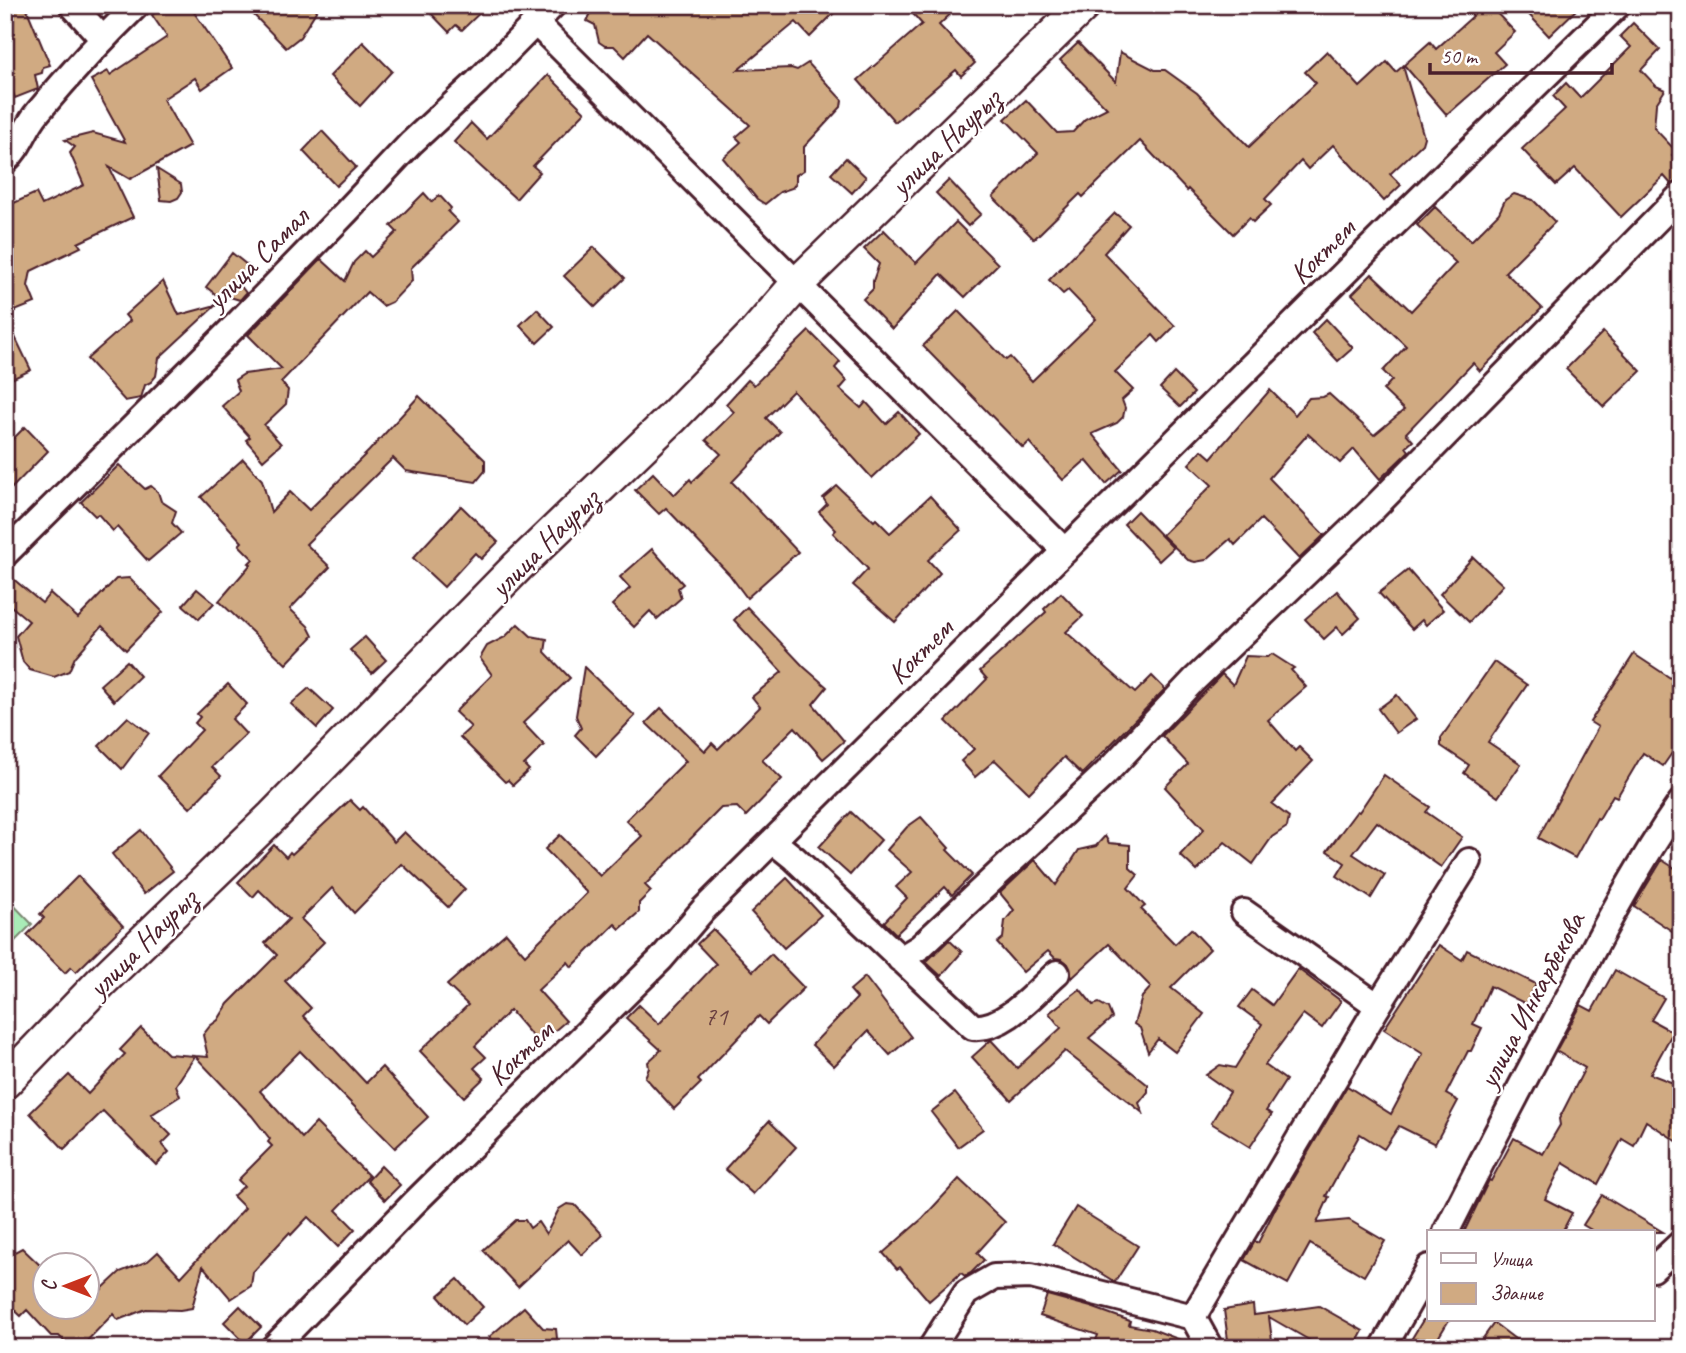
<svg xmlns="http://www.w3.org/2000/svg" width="1686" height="1353" font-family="Caveat,sans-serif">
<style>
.green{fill:#a9ecb7;stroke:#7a8671;stroke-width:2}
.building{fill:#d0aa82;stroke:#4a1f2b;stroke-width:2}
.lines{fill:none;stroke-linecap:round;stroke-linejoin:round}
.minor-casing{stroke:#4a1f2b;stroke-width:30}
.tertiary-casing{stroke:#4a1f2b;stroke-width:37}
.minor{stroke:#fff;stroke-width:24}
.tertiary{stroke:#fff;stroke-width:32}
.labels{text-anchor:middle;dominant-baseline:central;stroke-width:5;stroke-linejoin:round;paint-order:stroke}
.number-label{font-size:26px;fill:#6c4241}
.street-label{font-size:30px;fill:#4a1f2b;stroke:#fff}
</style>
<rect width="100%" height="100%" fill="#fff"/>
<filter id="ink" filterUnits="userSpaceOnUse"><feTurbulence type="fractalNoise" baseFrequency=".0143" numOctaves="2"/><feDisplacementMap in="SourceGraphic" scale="14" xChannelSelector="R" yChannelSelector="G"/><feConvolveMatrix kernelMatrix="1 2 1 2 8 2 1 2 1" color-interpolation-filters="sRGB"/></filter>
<g filter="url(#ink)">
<polygon class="green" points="5,896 32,924 5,951"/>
<g class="building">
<polygon points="25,5 50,65 43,67 42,73 35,75 38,89 15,98 5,71 5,12"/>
<polygon points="166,5 189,5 232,68 202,89 195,78 163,99 190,146 130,179 109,167 133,217 78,243 81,247 31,271 28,286 35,303 5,315 5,207 36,193 42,205 84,185 70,153 75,147 65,140 93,133 125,142 91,80 108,71 110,75 167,37 152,15"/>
<polygon points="244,5 320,5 300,37 286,48"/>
<polygon points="423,5 488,5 462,30 456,25 449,32"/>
<polygon points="600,5 842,5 810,37 796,22 738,70 791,68 797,70 808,63 842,100 841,107 804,147 804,170 796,175 796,183 792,188 780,192 765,204 757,199 723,158 741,142 736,137 750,125 647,33 625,57 614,46 605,46 599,42 595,25 587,21 592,11"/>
<polygon points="905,5 960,5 939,25 975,63 961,76 956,70 895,122 858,80 922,24"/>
<polygon points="1463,5 1489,5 1515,32 1494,52 1505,64 1447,115 1404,65 1430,42 1436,49 1473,16"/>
<polygon points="1520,5 1581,5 1549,36"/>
<polygon points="1633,23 1660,50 1641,70 1656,86 1665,90 1656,104 1654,128 1676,151 1672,155 1681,164 1681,181 1671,184 1664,176 1621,217 1575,168 1556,185 1522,149 1565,109 1553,96 1566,83 1580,98 1631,47 1620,36"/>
<polygon points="363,42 392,71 360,106 330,76"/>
<polygon points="1078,43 1116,82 1120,52 1155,70 1165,70 1197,93 1249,147 1316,83 1305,72 1327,51 1360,87 1387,62 1396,72 1403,66 1424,137 1422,144 1390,174 1401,185 1384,201 1333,145 1308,169 1301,161 1265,199 1271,205 1253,222 1249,218 1233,234 1188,189 1187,191 1140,141 1083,197 1080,194 1034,239 993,197 1038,153 1005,119 1026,100 1057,133 1073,132 1085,119 1107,108 1060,60"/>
<polygon points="548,75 585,112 533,166 540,172 516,199 454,142 471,123 487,139"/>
<polygon points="322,131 356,167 336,186 303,151"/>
<polygon points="846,158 866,177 852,193 831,174"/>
<polygon points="157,169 181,184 182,192 178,198 171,201 161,200"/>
<polygon points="949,180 981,214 968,226 936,193"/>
<polygon points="424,193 432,202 439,195 451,208 448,212 458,222 411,268 412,281 392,302 383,306 367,292 281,382 288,390 286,404 264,425 281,444 263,460 246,440 250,437 222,406 239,391 235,380 244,374 282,369 248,335 321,259 345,281 354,262 365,251 371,257 397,232 391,226"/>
<polygon points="1514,194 1533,200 1555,222 1505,272 1542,308 1480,371 1473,363 1406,433 1413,441 1406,447 1409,451 1380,479 1354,449 1340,463 1308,434 1269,478 1324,535 1299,559 1261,519 1235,545 1230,539 1206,560 1195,562 1188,560 1162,535 1212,485 1189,464 1202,450 1211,458 1270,390 1295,415 1309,398 1323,397 1329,394 1374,435 1404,410 1383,390 1392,380 1383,371 1406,346 1352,294 1372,274 1411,311 1456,263 1417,225 1435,207 1471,241 1499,213 1505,200"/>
<polygon points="1115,213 1129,225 1104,253 1175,326 1159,342 1153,335 1115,372 1133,390 1122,400 1125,408 1123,417 1117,423 1092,434 1122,470 1106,484 1086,460 1063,480 1029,442 1023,448 923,346 958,311 1006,360 1010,357 1032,381 1096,319 1068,290 1063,294 1049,280"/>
<polygon points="956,222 998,264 965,297 941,274 892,329 863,299 873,289 873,281 879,264 864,249 884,230 916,263"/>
<polygon points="594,247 625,278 595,307 564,276"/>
<polygon points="232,253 252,269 240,285 246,293 240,300 230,297 222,299 206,287"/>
<polygon points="163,281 179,315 216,305 159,358 156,376 151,382 145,385 141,398 125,401 87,359 130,321 125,315"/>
<polygon points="537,309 554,327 537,343 520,325"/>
<polygon points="5,316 31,370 5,382"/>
<polygon points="1326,319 1353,348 1338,361 1312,333"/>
<polygon points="809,331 840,362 835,368 847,381 840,389 861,408 866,402 886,424 899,412 919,434 872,478 793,391 766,418 780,432 732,482 798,552 747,598 729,574 666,508 659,514 635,490 653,473 674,495 690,479 692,482 721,454 706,440 734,412 726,404 748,380 754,385"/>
<polygon points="1603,332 1641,371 1604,407 1566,369"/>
<polygon points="1174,373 1194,393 1180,407 1160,388"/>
<polygon points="419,396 485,460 485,471 476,482 406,471 393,458 306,544 330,567 290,609 308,626 313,636 286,664 219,601 251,564 249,563 253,559 239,545 242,542 201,497 243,459 262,480 271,512 290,492 309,510 369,451"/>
<polygon points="25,427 48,451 5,495 5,447"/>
<polygon points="119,465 145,489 151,486 158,492 161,501 176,511 172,523 181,533 148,561 117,527 113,531 98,514 95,516 81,502"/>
<polygon points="837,486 874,521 876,519 890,533 930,496 961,530 928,560 940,573 895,622 853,585 868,569 833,533 836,530 819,512 827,504 823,498"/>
<polygon points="461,506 498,542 481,559 475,553 444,587 413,558"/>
<polygon points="1137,511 1173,548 1159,561 1124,524"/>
<polygon points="652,549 683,584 678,588 681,598 657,619 650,611 634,627 612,605 630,588 620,577"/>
<polygon points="1473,557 1503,585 1469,622 1440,594"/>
<polygon points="1408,570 1443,610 1426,625 1422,620 1412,629 1379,593"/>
<polygon points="5,572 42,603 50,593 78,618 116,579 129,578 163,612 126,650 102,626 75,657 69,671 54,677 30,670 23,662 16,636 29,621 5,601"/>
<polygon points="197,589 214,603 199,619 183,605"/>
<polygon points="1337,591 1360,618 1343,634 1337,627 1324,639 1305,619"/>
<polygon points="1061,593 1083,616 1066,632 1135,693 1152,676 1165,689 1082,774 1064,757 1029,793 995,760 975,777 961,761 974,749 946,721 987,679 980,671 1046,612 1044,609"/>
<polygon points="747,607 804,667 827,687 813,704 844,741 823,759 795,727 762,760 782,779 746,816 737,807 721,808 645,885 651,891 639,903 639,912 620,929 615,924 572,967 568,962 538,990 566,1021 539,1044 510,1010 475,1046 486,1057 474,1068 484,1078 464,1097 420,1051 468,1005 447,985 506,933 525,955 587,893 545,849 560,835 600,876 642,836 626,820 686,761 646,723 661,708 705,751 712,743 718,749 760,707 752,697 782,672 734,620"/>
<polygon points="518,624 531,636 547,639 545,652 570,678 523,723 544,745 524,765 529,770 513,785 508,780 505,782 460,737 471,727 455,712 492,675 480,658 487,646 505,637"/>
<polygon points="365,637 386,660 372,673 350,650"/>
<polygon points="1272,654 1294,668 1291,670 1306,687 1268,720 1295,751 1299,747 1313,761 1272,804 1289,817 1287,827 1272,837 1253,864 1225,842 1197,871 1180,855 1204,829 1165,787 1188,764 1162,736 1222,674 1233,685 1246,656 1267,657"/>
<polygon points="1634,654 1681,685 1681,740 1663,766 1643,753 1617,797 1613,795 1599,819 1597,818 1575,858 1538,838 1598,727 1590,722"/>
<polygon points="127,661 140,676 114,701 100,685"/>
<polygon points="1494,662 1527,685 1488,742 1521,764 1498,797 1464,773 1469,765 1441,746 1441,738"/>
<polygon points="584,667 635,716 596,756 575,735 581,728 576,716"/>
<polygon points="228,684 247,704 232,719 246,734 212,767 221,776 190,808 158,776 202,730 195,723 200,717 197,714"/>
<polygon points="309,688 333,710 317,728 291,704"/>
<polygon points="1397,695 1416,719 1396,733 1378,709"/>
<polygon points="128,717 149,733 122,769 99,746"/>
<polygon points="1384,775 1430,807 1426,812 1462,837 1441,867 1377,822 1353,854 1385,875 1371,898 1337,876 1345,863 1327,851 1357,811 1359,812"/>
<polygon points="350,800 360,810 363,807 394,842 404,832 465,889 448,907 402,864 354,913 332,888 301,919 324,942 285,981 311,1008 303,1016 366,1083 382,1067 428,1117 395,1148 300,1051 260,1091 302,1138 316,1123 369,1176 336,1210 355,1229 338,1247 308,1217 291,1235 289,1233 253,1272 251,1286 231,1299 203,1266 192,1308 180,1310 146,1309 118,1320 113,1314 80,1348 71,1348 59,1336 51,1336 27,1310 21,1316 5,1301 5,1257 22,1248 46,1271 46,1307 88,1307 88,1302 120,1272 148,1261 158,1252 181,1277 245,1208 233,1196 244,1186 238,1180 272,1146 268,1142 270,1139 252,1116 195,1056 176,1085 180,1096 151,1115 171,1135 162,1144 169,1152 156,1165 103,1111 64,1149 30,1113 69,1075 88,1094 125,1054 120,1050 141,1028 168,1054 208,1057 203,1035 210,1026 218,1020 228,1004 277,955 265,943 289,919 259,890 253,897 238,882 274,845 286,857 290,852 292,854"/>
<polygon points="851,812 881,840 850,875 819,847"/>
<polygon points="921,817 949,848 947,850 972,875 952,895 945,887 896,934 884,922 907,898 896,887 912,872 887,850 907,827"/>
<polygon points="141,830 173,871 144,894 112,854"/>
<polygon points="1105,836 1109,843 1130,845 1130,868 1138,875 1128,888 1145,906 1141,909 1175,944 1191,929 1210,949 1171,988 1204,1014 1175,1052 1158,1039 1148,1052 1140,1028 1134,1024 1142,997 1151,987 1109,944 1072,978 1068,964 1062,959 1055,958 1048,951 1023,972 997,943 1003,938 1005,921 1014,910 1000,893 1035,860 1056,885 1079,850 1096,846"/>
<polygon points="1662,860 1681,872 1681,937 1634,906"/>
<polygon points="78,876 123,926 76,972 71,967 65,973 27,935 44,918 40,914"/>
<polygon points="787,878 821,915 784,948 751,912"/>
<polygon points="713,929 753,971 771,954 804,988 767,1024 759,1016 698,1080 701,1083 674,1109 645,1077 649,1068 648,1062 661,1050 626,1018 639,1005 659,1024 716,964 697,944"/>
<polygon points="949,940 962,952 941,976 926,962"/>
<polygon points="1439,945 1462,960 1467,950 1536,984 1526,1004 1490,986 1473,1024 1482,1028 1471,1051 1468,1051 1446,1094 1458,1101 1435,1144 1399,1126 1384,1149 1360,1134 1326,1196 1329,1197 1317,1223 1349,1220 1385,1241 1364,1276 1310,1244 1288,1284 1244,1260 1255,1241 1258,1243 1275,1209 1347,1086 1391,1114 1423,1054 1384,1029"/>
<polygon points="1298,969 1341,1001 1322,1028 1303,1014 1265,1065 1286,1080 1266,1111 1272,1114 1250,1147 1211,1123 1230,1092 1206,1075 1220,1065 1235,1068 1262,1024 1239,1007 1252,990 1272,1005"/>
<polygon points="1615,970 1664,998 1651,1020 1673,1032 1650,1074 1681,1086 1681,1144 1646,1121 1634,1146 1622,1139 1598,1184 1563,1163 1545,1199 1572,1213 1562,1232 1464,1232 1489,1180 1491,1181 1514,1138 1543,1154 1560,1125 1559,1119 1585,1068 1556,1051 1581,1005 1592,1011"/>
<polygon points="865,977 911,1037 890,1055 868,1031 834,1066 812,1045 857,998 850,990"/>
<polygon points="1080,989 1093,1005 1099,1003 1108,1008 1112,1018 1089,1038 1148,1085 1148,1092 1139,1103 1143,1113 1065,1051 1011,1100 972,1057 991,1040 1017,1068 1061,1028 1049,1013"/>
<polygon points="955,1093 983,1129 958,1147 931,1112"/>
<polygon points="769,1121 796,1147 753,1194 725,1169"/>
<polygon points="381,1166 400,1185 385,1200 367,1181"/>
<polygon points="959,1179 1005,1222 977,1253 984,1260 971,1273 965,1276 961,1273 929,1301 900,1267 897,1269 883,1253 923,1218"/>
<polygon points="1602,1195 1663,1232 1595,1232 1583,1225"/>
<polygon points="567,1204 575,1205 603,1235 582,1255 568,1240 518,1287 483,1250 516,1220 525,1220 530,1228 538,1222 546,1234 559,1209"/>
<polygon points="1076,1207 1138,1246 1115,1282 1053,1244"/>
<polygon points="458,1279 483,1307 464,1325 438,1296"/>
<polygon points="1047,1295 1091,1307 1130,1321 1129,1325 1152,1329 1191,1344 1193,1348 1093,1348 1098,1335 1040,1316"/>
<polygon points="1253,1305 1254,1315 1319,1306 1363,1331 1354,1348 1323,1348 1269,1317 1273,1348 1229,1348 1224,1310"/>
<polygon points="240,1306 261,1327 245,1343 224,1322"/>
<polygon points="524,1307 543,1328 556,1329 558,1348 498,1348 489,1337"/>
<polygon points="1423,1320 1449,1320 1432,1348 1406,1348"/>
<polygon points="1494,1323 1527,1348 1476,1348"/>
</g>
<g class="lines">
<defs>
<g id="minor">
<polyline points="72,5 103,39"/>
<polyline points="535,22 1065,551"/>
<path d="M5,161C20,148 25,127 38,112C69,75 102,39 137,5"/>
<polyline points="5,554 239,322 347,211 411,143 477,82 553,5"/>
<path d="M774,842L794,858L973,1027C1005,1030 1035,992 1057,973"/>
<polyline points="1244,912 1378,1006"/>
<polyline points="900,959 920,947 1106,773 1194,680 1371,511 1681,195"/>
<path d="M1446,1232C1486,1153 1527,1074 1569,996C1603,930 1638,864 1681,802"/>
<polyline points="1653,1269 1681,1243"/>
<polyline points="1193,1317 1378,1006 1469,861"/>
<polyline points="273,1348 415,1202 661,959 703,910 1389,229 1618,5"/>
<polyline points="931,1348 966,1293 994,1277 1031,1276 1193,1317 1210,1348"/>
<polyline points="1383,1348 1429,1267"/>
</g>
<polyline id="tertiary" points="5,1082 101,982 273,816 518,566 671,419 755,333 798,283 1084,5"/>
</defs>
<use href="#minor" class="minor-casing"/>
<use href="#tertiary" class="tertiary-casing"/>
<use href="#minor" class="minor"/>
<use href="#tertiary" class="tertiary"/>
</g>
</g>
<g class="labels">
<g class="number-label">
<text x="716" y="1016">71</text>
</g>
<g class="street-label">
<text transform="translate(945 142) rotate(-44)">улица Наурыз</text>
<text transform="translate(1322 251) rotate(-45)">Коктем</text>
<text transform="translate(257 258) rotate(-45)">улица Самал</text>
<text transform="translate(544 543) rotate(-45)">улица Наурыз</text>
<text transform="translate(920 651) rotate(-45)">Коктем</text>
<text transform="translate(142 943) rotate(-45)">улица Наурыз</text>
<text transform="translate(1531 1000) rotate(-62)">улица Инкарбекова</text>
<text transform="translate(520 1053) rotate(-44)">Коктем</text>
</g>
</g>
<rect width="1686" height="1353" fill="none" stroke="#fff" stroke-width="28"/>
<rect x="14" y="14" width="1658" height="1325" fill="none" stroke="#4a1f2b" stroke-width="2.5" filter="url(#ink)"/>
<rect x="1427" y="1230" width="228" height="91" fill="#ffffff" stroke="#b7a5aa" stroke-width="2"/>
<rect x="1441" y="1253" width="35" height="10" fill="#ffffff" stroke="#b7a5aa" stroke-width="2"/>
<text x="1490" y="1266" font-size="21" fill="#4a1f2b">Улица</text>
<rect x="1441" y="1283" width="35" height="21" fill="#d0aa82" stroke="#b7a5aa" stroke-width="2"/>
<text x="1490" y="1300" font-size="21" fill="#4a1f2b">Здание</text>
<g transform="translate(66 1286) rotate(270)"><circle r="33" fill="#ffffff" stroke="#b7a5aa" stroke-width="2"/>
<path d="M0-5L12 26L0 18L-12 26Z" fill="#c8321e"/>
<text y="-10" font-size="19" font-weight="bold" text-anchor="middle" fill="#4a1f2b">С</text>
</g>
<path d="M1430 63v10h182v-10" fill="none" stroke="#4a1f2b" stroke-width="3.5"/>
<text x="1441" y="63" font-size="21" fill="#4a1f2b" stroke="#ffffff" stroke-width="5" paint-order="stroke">50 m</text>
</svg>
